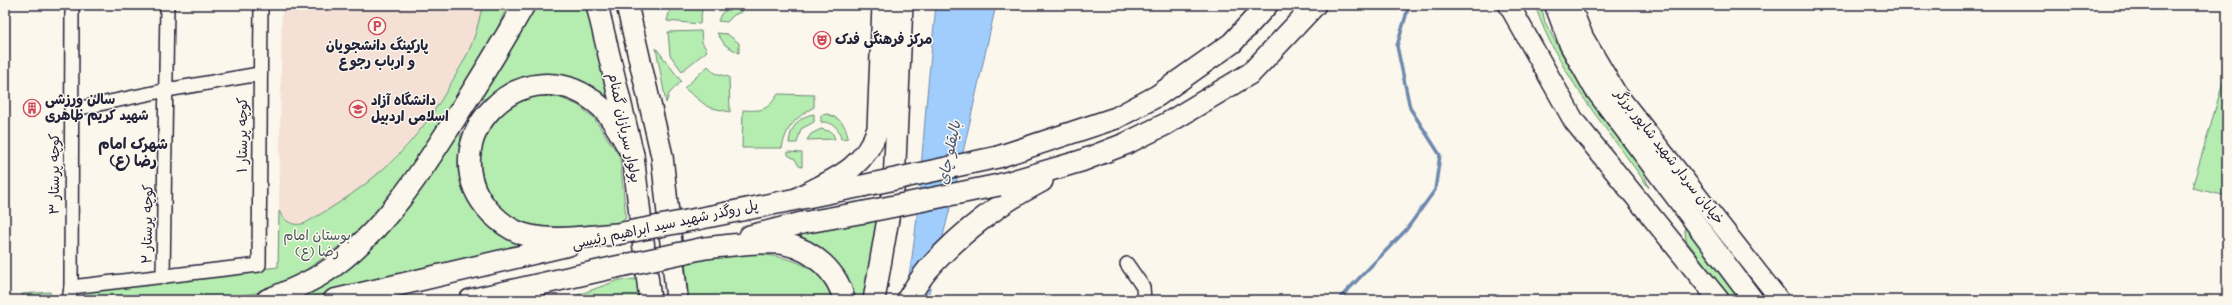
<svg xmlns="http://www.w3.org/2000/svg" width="2232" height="305" font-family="Mynerve,'Playpen Sans Arabic',sans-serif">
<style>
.built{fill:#f4e0d5}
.green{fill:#b5ecaf;stroke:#6c8775}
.water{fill:#a0cdfb;stroke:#6e89ae}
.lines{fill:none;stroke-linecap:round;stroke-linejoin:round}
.stream{stroke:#6e89ae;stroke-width:3.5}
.minor-casing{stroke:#22223b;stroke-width:16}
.secondary-casing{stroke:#22223b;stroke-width:21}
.primary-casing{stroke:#22223b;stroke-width:23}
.trunk-casing{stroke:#22223b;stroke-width:24}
.minor{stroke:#fbf7ec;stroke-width:13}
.secondary{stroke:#fbf7ec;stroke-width:18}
.primary{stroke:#fbf7ec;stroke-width:20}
.trunk{stroke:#fbf7ec;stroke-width:21}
.trunk-bridge-casing{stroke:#22223b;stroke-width:24;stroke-linecap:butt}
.trunk-bridge{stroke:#fbf7ec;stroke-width:21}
.labels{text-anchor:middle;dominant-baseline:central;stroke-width:3;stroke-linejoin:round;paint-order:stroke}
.poi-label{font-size:14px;font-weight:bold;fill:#22223b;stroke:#fbf7ec;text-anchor:start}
.street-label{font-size:14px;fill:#22223b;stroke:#fbf7ec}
.park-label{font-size:14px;fill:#475458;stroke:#fbf7ec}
.neighbourhood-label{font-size:15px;font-weight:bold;fill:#22223b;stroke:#fbf7ec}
.water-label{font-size:15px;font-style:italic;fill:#485575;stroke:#fbf7ec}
</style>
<rect width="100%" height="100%" fill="#fbf7ec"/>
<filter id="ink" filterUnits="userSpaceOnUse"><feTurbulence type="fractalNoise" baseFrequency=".025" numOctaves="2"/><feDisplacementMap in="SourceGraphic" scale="8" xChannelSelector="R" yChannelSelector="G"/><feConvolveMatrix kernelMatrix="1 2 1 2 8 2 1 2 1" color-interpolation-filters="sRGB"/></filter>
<g filter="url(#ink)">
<polygon class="built" points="282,5 483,5 472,44 430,119 371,182 327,211 297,225 288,222 279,211"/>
<g class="green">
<path d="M483,5H508L496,31L402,184L354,235L322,259L278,289L216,300H84V290L278,267L279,211C285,222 293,227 305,223C372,186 417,146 454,78C460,67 468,55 472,43C477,31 479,18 483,5Z"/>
<polygon points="536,5 591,5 613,106 586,85 558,77 489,99 481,99"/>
<polygon points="671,5 706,5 702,10 700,24 667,21"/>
<polygon points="732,5 741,5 741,12 734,15 727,22 718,21 721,14"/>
<path d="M1535,5H1541L1545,22L1568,65L1588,97L1641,167L1649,188C1609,130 1557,73 1535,5Z"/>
<polygon points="701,31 702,42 707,51 682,71 670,55 668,32"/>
<polygon points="717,33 727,34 739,43 739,53 725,45"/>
<polygon points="656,48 681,81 669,94 666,103"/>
<polygon points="708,66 715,73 729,77 730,112 708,107 684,88"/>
<polygon points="2227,69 2227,196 2192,188"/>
<path d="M778,94L814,95V107C796,117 786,127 782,148H742L743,110C762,111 767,111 778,94Z"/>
<path d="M538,96L558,97L578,105L594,118L620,157L626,218L617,223C591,224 546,232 523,222C480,205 465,148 500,114C510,104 524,100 538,96Z"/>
<path d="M814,114V122L801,129L797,143H789C790,128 799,116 814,114Z"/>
<path d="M827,114C840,118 846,124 848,138L841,139C839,127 833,122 821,122V115Z"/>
<path d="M460,125C462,136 460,144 460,156C459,184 472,214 496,230C506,237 521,241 533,245L298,300L329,280Z"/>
<polygon points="821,129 832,132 835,139 807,140 811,134"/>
<polygon points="788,152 802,153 802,167 799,166 795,159 788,155"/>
<polygon points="884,215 870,300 850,300 782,238"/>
<polygon points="1684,224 1742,300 1731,300 1686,240"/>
<path d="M756,254C790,257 821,264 832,300H689L685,261L704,257Z"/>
<polygon points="637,279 639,300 564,300 619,280"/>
<polygon points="50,292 51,300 23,300 22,294"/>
</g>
<path class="water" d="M936,5H996L955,188L927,300H904C917,244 919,188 924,132C927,89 932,47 936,5Z"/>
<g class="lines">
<polyline class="stream" points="1338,300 1406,230 1435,190 1440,155 1410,108 1397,46 1409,5"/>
<defs>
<g id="minor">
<polyline points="71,110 167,90 259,74"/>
<polyline points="1127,264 1143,287 1144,300"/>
<polyline points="163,277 167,5"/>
<polyline points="71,287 259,265 261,5"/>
<polyline points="69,300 71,287 72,5"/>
</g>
<polyline id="secondary" points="1571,5 1584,37 1617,93 1780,300"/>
<g id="primary">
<polyline points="1509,5 1574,121 1719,300"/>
<polyline points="1555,5 1570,45 1594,88 1753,300"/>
</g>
<g id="trunk">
<polyline points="597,5 633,155 650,300"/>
<polyline points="627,5 662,156 677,300"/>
<polyline points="998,157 1116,118 1157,96 1232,43 1267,5"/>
<polyline points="999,185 1081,161 1125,144 1166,124 1251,73 1315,5"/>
<path d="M800,197C836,178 863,170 878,129L883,5"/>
<polyline points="697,219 862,186"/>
<path d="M617,234C587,236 552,243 523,234C511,230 500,222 491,213C425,144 524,38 601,107C613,118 624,141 633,155"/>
<polyline points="750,236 802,223 865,212"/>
<path d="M705,248C727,246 764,240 785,244C813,250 838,272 844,300"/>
<path d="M267,300C287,292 306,284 324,273C381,236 423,170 458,114C481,78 503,42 524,5"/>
<polyline points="334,300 569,245"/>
<polyline points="470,300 616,267"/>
<polyline points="874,300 894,184 902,5"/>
<path d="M907,300C915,288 922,275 932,265C962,232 1002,201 1042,181"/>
</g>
</defs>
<use href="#minor" class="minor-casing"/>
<use href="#secondary" class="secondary-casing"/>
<use href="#primary" class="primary-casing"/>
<use href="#trunk" class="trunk-casing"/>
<use href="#minor" class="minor"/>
<use href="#secondary" class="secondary"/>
<use href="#primary" class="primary"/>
<use href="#trunk" class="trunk"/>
<defs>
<g id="trunk-bridge">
<polyline points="862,186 998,157"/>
<polyline points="865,212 999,185"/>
<polyline points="617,234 697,219"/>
<polyline points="616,267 705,248"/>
</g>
</defs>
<use href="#trunk-bridge" class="trunk-bridge-casing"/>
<use href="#trunk-bridge" class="trunk-bridge"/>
</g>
</g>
<defs>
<symbol id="parking-ring" viewBox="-11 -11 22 22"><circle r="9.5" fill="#fbf7ec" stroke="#d1495b" stroke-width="1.5"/><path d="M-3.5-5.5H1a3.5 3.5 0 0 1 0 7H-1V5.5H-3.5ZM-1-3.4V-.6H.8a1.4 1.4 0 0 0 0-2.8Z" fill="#d1495b"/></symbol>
<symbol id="theatre-ring" viewBox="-11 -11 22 22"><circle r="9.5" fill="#fbf7ec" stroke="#d1495b" stroke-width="1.5"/><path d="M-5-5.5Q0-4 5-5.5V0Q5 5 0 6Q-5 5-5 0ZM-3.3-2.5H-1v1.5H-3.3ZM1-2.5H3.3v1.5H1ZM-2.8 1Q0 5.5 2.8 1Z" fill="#d1495b"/></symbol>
<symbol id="building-ring" viewBox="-11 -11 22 22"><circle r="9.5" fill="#fbf7ec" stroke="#d1495b" stroke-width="1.5"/><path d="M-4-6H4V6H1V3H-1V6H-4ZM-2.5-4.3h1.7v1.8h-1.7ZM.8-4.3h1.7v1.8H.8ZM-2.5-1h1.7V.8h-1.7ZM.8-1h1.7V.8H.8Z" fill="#d1495b"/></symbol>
<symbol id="university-ring" viewBox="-11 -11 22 22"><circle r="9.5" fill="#fbf7ec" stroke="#d1495b" stroke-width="1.5"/><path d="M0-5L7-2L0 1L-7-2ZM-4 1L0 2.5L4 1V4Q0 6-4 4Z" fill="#d1495b"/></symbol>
</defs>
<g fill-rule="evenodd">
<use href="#parking-ring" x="367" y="16" width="20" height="20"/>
<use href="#theatre-ring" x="812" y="30" width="20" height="20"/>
<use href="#building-ring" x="22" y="98" width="20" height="20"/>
<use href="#university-ring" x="348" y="99" width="20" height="20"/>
</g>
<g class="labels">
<g class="poi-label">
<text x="835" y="40">مرکز فرهنگی فدک</text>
<text x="377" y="46" text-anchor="middle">پارکینگ دانشجویان<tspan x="377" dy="16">و ارباب رجوع</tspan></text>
<text x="45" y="100">سالن ورزشی<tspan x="45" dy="16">شهید کریم ظاهری</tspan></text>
<text x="371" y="101">دانشگاه آزاد<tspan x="371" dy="16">اسلامی اردبیل</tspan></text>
</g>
<g class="street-label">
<text transform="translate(624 128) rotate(78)">بولوار سربازان گمنام</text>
<text transform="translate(243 135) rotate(-90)">کوچه پرستار ۱</text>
<text transform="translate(1669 157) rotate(52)">خیابان سردار شهید شاپور برزگر</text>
<text transform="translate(55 174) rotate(-90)">کوچه پرستار ۳</text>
<text transform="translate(148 224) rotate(-89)">کوچه پرستار ۲</text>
<text transform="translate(665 225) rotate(-12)">پل روگذر شهید سید ابراهیم رئیسی</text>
</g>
<g class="park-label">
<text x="317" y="236">بوستان امام<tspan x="317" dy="16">رضا (ع)</tspan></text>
</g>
<g class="neighbourhood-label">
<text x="133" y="145">شهرک امام<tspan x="133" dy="17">رضا (ع)</tspan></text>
</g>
<g class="water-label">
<text transform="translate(950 153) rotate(-78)">بالیقلو چای</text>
</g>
</g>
<rect width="2232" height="305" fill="none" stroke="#fbf7ec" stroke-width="20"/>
<rect x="10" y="10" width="2212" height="285" fill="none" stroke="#22223b" stroke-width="1.5" filter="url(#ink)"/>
</svg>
